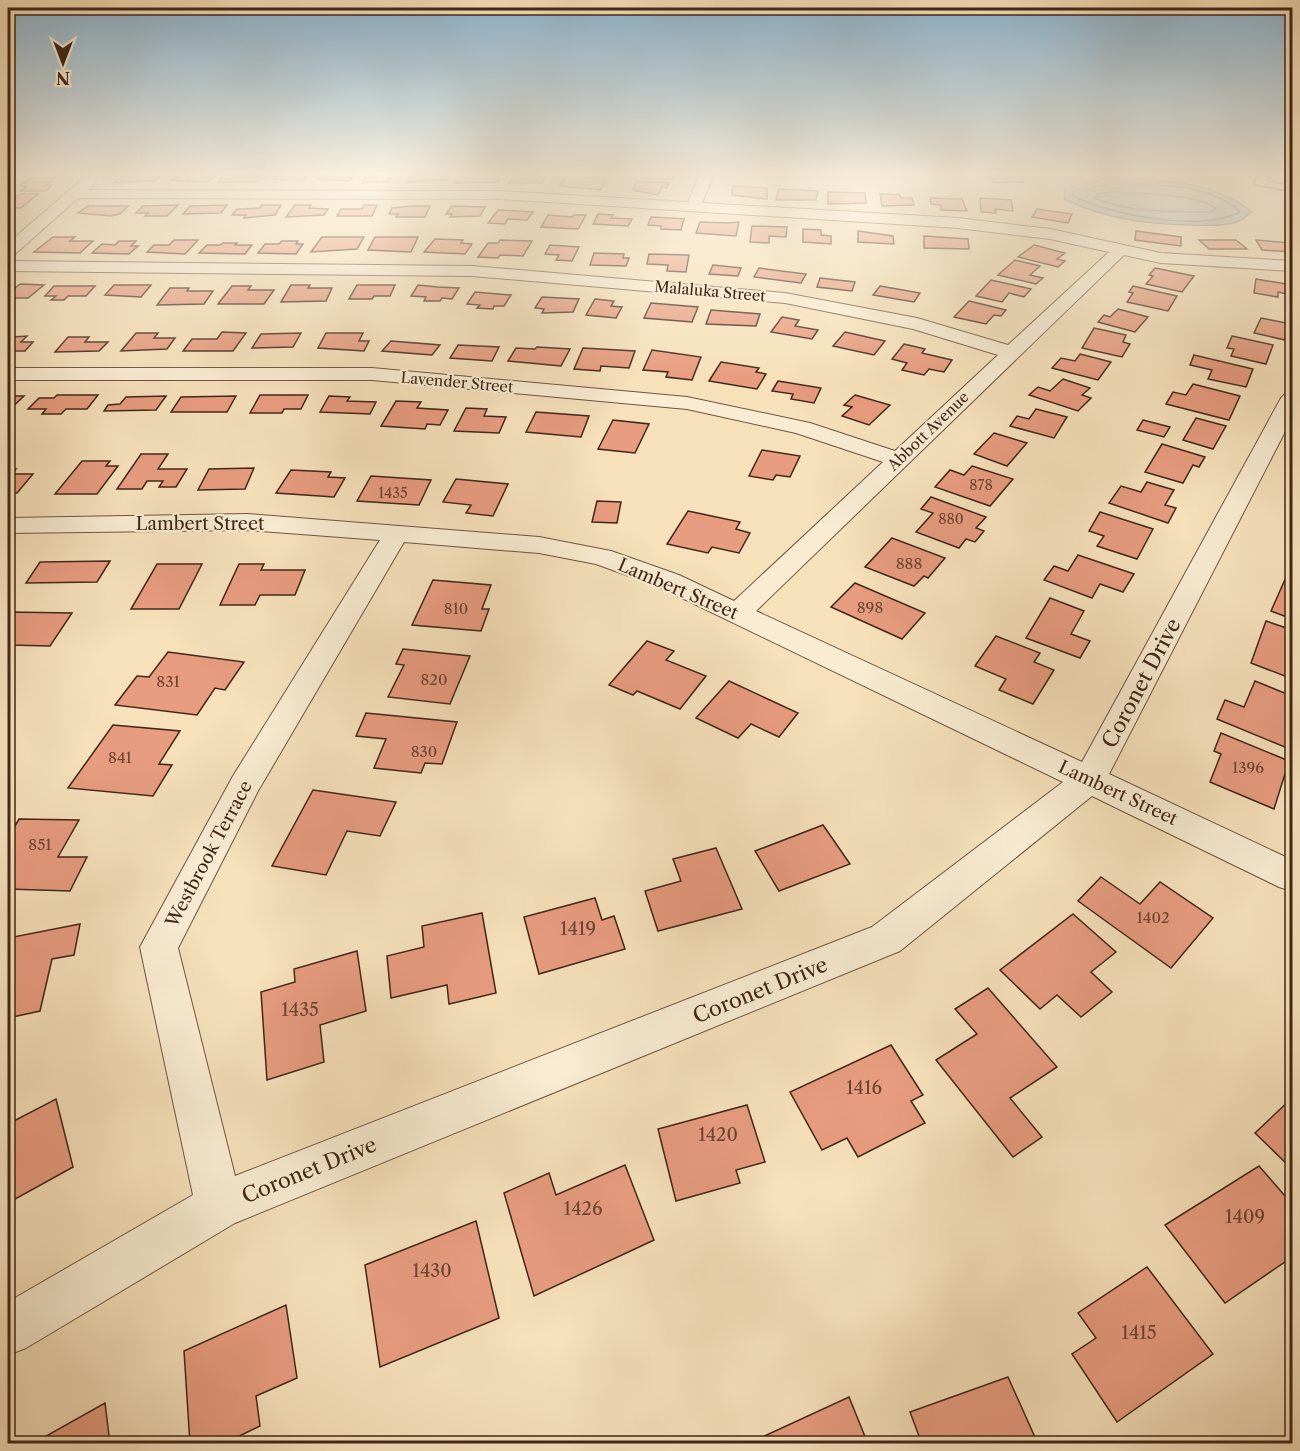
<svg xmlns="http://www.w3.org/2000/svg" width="1300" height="1451" font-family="'Libre Caslon Text',serif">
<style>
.water{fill:#a2bbbc;stroke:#7b7f7a;stroke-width:1.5}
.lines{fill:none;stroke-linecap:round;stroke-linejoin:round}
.shore{stroke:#72706a;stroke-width:1.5}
.building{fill:#e89c80;stroke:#412618;stroke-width:1.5}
.lane-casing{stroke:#6e5541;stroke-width:4}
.street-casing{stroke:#6e5541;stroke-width:2}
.lane{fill:#f9ecd3;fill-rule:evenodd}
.street{fill:#f9ecd3;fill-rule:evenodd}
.labels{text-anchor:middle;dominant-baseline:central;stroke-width:4.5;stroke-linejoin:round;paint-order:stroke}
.far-number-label{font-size:14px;fill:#6b4432}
.far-street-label{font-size:15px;fill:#412618;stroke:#f9ecd3}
.number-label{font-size:15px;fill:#6b4432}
.street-label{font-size:18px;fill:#412618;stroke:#f9ecd3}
.near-number-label{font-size:18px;fill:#6b4432}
.near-street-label{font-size:21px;fill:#412618;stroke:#f9ecd3}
</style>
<rect width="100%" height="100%" fill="#f6e1bb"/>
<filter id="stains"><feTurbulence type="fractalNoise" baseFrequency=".00333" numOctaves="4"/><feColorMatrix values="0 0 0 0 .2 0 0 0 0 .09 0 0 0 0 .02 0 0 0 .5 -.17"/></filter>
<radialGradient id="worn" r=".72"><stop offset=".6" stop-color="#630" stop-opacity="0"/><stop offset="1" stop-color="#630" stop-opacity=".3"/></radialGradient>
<path class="water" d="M1111,178C1161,180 1212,180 1252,212C1248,215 1242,220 1237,222C1222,227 1205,225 1190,225C1145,224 1105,219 1064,199L1065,188Z"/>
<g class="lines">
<g class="shore">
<path d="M1112,184C1152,185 1209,182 1240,212C1198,232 1112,216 1072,195L1073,191Z"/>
<path d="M1112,192C1134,193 1202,194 1216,209L1210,212C1172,211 1131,214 1095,198L1097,194Z"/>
</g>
</g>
<g class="building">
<polygon points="125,174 162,174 155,181 115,182"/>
<polygon points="178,174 216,174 208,182 172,180"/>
<polygon points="277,174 308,174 302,181 273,179"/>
<polygon points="321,174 355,174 349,181 317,179"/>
<polygon points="412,174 450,174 447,180 408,182"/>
<polygon points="461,174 490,174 500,176 498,182 456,183"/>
<polygon points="515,174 548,174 542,183 508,183"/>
<polygon points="566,174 587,174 585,178 606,179 601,190 560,186"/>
<polygon points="643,174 675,174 672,180 641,178"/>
<polygon points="985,174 1023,177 1023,182 993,182 993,179 984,179"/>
<polygon points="224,175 263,176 257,182 218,182"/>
<polygon points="366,176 392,176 388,182 363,182"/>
<polygon points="31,178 55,178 46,185 52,185 45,191 21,191 27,186 20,186"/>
<polygon points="637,181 669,183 667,188 662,187 658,195 633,190"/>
<polygon points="733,186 767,188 767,199 732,195"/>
<polygon points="779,189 818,191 816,200 776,200"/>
<polygon points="828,192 865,193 866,203 828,204"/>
<polygon points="21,194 38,194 21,208 8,208 8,200"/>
<polygon points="880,194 900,195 901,198 912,198 914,205 882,206"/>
<polygon points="930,198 962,199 967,211 941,210 941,205 931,204"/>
<polygon points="980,198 1011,200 1013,211 995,209 996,213 981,212"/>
<polygon points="178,205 167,216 145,216 148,213 136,213 143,206"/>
<polygon points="227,205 221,213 183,214 190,206"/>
<polygon points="262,205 281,205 275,215 244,218 246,215 232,215 237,209 260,208"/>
<polygon points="295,205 311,205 309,208 328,209 324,215 286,217"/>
<polygon points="364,205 377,205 372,216 337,216 341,209 362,209"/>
<polygon points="88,206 128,206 120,214 110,216 78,213"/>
<polygon points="412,206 430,206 425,217 396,217 398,214 389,214 392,208"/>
<polygon points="452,206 485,207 480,216 450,217 452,214 446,214"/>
<polygon points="1037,209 1072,214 1068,223 1032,217"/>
<polygon points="498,210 533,212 527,220 508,219 505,224 488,223"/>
<polygon points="598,214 613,215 611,218 632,219 628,226 593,224"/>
<polygon points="548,215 572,217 574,215 586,215 578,229 541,227"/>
<polygon points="651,217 671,218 684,219 681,230 661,229 661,226 648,225"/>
<polygon points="700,222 728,223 739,222 736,236 696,233"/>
<polygon points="752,226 787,227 786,237 769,236 769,243 750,242"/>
<polygon points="803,229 821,230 821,235 831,236 831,244 803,242"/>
<polygon points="858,231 893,236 894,244 858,242"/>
<polygon points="1136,231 1181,237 1181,246 1135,240"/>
<polygon points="924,236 968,239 969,249 924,248"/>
<polygon points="53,237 75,237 70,241 93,241 80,253 34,252"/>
<polygon points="322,237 364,237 357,249 311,252"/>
<polygon points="375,237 418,237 411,252 368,250"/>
<polygon points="435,239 463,240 461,243 472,244 465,254 424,252"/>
<polygon points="174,240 198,240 185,254 147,252 154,245 169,245"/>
<polygon points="500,240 532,241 523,256 500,255 498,258 478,257 488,243 498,243"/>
<polygon points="1199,240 1236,240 1247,249 1209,249"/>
<polygon points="1256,240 1292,243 1292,252 1262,250"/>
<polygon points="119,241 136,241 131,246 138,246 129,254 92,253 102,244 115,245"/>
<polygon points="282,241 298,241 296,244 303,244 296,254 258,253 265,244 279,244"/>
<polygon points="223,243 237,243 235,245 252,245 245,254 199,253 207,245 220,245"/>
<polygon points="550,245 579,247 572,261 556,260 559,255 545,254"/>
<polygon points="1034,245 1065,253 1057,259 1065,261 1058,267 1018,257"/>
<polygon points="594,253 624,254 623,258 629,258 626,266 590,265"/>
<polygon points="649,254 689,255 686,272 667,271 668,265 647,264"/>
<polygon points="1015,260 1040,266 1030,275 1043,278 1036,284 998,275"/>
<polygon points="713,265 741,268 738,276 709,274"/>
<polygon points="759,268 806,274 801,283 754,277"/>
<polygon points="1155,268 1194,276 1182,292 1146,284 1153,276 1149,275"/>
<polygon points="820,278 855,282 852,291 817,287"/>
<polygon points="1256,279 1292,285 1292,295 1278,292 1278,297 1254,293"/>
<polygon points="991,280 1031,289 1024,297 1009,293 1002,302 976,296"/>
<polygon points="20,284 44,285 28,298 13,298 8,301 8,289 14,289"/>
<polygon points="114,285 151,285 141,297 105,295"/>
<polygon points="291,285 310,285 308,288 332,288 326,301 281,302"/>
<polygon points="357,285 395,285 390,296 374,296 372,299 349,299"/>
<polygon points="418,285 438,287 459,288 452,299 442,298 440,301 424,301 426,297 411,296"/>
<polygon points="54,286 95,286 86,296 68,296 64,300 51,300 56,296 45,296"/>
<polygon points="232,286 251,286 248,290 274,290 264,304 218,304"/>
<polygon points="880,286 920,293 914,302 873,295"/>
<polygon points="1133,286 1177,296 1168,311 1127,302 1133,293 1129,292"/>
<polygon points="170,288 189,288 187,291 213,291 204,304 157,305"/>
<polygon points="475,292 511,295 504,306 494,306 493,309 477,308 480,305 467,304"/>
<polygon points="542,297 579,299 573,312 542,313 544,309 535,308"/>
<polygon points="595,299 614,301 611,306 622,307 616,318 586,315"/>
<polygon points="969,301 1006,310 1001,316 994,315 986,324 954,317"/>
<polygon points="651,303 698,307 692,322 644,318"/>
<polygon points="1118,309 1148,317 1135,332 1098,322 1104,315 1110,317"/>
<polygon points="711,310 760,314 756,326 706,324"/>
<polygon points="782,317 799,320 795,326 818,330 812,339 771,332"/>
<polygon points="1261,318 1291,324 1285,340 1254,333"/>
<polygon points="1094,328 1126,335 1123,342 1130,344 1122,357 1082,348"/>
<polygon points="222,332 246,333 233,351 183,351 192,339 217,339"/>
<polygon points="845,332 885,341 874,355 833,346"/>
<polygon points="136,333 158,333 154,338 175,338 167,349 121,351"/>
<polygon points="301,333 293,347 252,348 261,334"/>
<polygon points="326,333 363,333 359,341 369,341 364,351 318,348"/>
<polygon points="27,336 21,342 33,342 25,351 8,351 8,340 11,337"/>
<polygon points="1232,336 1273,345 1266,364 1231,356 1234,349 1227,348"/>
<polygon points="68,337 89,337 85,342 108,342 99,351 55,352"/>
<polygon points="391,341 440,345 432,355 382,351"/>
<polygon points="904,344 925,349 922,353 952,360 944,372 929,369 924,375 902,370 907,363 892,359"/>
<polygon points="458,345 499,347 492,361 450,358"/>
<polygon points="537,347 570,349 561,366 508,361 516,348 535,349"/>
<polygon points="583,348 635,351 629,368 601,366 600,371 574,369"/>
<polygon points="652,350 701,357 692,380 666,377 668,372 643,370"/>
<polygon points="1080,354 1111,362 1098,380 1052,368 1061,358 1075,361"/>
<polygon points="1194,355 1253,369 1246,387 1208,379 1212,370 1190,365"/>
<polygon points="721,362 759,368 756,372 766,374 757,389 709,381"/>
<polygon points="1063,379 1090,388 1082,395 1091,398 1078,411 1029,395 1038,387 1050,391"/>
<polygon points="778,381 821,388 814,403 791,399 793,394 772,391"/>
<polygon points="1193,384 1240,396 1229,420 1166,404 1173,392 1186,395"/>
<polygon points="57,395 98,395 87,409 66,409 61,414 42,414 46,409 28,409 39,398 54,398"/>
<polygon points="260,395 308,395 301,409 284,409 282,413 250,413"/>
<polygon points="855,395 890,405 869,425 842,416 852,407 844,405"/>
<polygon points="8,396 24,396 8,411"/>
<polygon points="166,396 156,410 104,411 108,405 120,404 126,397"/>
<polygon points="236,396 227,412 171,412 181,397"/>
<polygon points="329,396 350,397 347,401 376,402 370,414 320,412"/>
<polygon points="396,401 421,402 417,408 448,410 440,425 427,424 425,429 381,426"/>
<polygon points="466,408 487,409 484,416 506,417 499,433 454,431"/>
<polygon points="1036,409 1067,417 1054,438 1010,426 1017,416 1029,419"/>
<polygon points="536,412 589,416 581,437 526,432"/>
<polygon points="1196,418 1226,426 1213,449 1183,440"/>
<polygon points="613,420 649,424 635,453 598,449"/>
<polygon points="1143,420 1170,427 1164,437 1137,430"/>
<polygon points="994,433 1027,443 1007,466 974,454"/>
<polygon points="1162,444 1205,457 1199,467 1193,465 1183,483 1145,472"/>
<polygon points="762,450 800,456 790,477 776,475 773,480 749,476"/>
<polygon points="141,454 168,454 158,469 187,469 176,487 159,487 163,481 147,481 142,489 117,489"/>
<polygon points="82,461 110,461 106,466 118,466 97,494 55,494"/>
<polygon points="972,466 1013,479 990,506 935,487 950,470 964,475"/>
<polygon points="254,468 245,489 198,490 209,469"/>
<polygon points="8,469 16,469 11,474 33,474 17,493 8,493"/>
<polygon points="291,470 331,472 328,477 345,478 334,497 276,493"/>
<polygon points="371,476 431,480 419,505 357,501"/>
<polygon points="456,479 508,484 493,516 466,513 471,505 443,502"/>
<polygon points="1147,482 1174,490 1165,505 1176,508 1168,523 1109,503 1121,486 1141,492"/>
<polygon points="931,497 986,517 976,528 984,531 975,542 966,539 959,548 916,532 933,513 921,509"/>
<polygon points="597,501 621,502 617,523 592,522"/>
<polygon points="688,511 740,522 736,529 750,533 739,553 712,547 708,553 667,544"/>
<polygon points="1100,512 1153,529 1137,559 1097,546 1104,536 1089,531"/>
<polygon points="892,538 945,558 928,578 924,576 914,586 865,567"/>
<polygon points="1078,555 1134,574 1123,592 1100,584 1092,598 1044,580 1054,566 1068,571"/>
<polygon points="110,561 97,582 26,583 40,562"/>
<polygon points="157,564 202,564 179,609 131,609"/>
<polygon points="239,564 264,564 261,570 305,570 295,595 260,595 255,605 220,605"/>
<polygon points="1287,575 1292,577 1292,619 1271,611"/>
<polygon points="433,580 491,585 482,609 489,609 481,631 412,625"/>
<polygon points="855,583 925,613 902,639 831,607"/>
<polygon points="1050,598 1084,611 1071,634 1090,641 1080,658 1026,638"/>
<polygon points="8,612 72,613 50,646 8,645"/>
<polygon points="1266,621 1292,630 1292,670 1290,678 1251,663"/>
<polygon points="996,636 1040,653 1034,662 1054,670 1033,704 999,690 1006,679 975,666"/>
<polygon points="647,641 674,651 666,660 706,676 680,709 637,691 633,695 609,685"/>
<polygon points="403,649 470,656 450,704 388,697 404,665 396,664"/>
<polygon points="168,652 244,662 225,690 215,688 197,715 115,705 137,676 149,677"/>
<polygon points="729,681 798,713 779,737 751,724 738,738 696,718"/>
<polygon points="1255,681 1292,696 1292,750 1217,719 1225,700 1244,707"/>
<polygon points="366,713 457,722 442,764 425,763 421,773 374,768 386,739 356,736"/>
<polygon points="113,725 180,731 159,764 172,765 153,796 68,788"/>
<polygon points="1221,733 1289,761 1274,809 1210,782 1221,754 1214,751"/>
<polygon points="313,790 396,802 380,836 347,831 326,875 272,866"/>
<polygon points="19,819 79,820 58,857 87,857 70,891 8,889 8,838"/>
<polygon points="823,825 850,864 779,891 755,851"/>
<polygon points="716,848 742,909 658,931 645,891 681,881 673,859"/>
<polygon points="1101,877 1140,904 1160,882 1213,918 1171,968 1078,901"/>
<polygon points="595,898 602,920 614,916 625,949 539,974 524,917"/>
<polygon points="482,913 496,993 449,1004 447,985 391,998 387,956 424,947 422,926"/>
<polygon points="1073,914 1116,952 1091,972 1112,992 1081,1017 1057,995 1040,1009 1000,970"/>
<polygon points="80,924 74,955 52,959 40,1011 8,1018 8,938"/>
<polygon points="357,951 366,1011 320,1025 324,1062 267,1080 261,992 295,982 294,969"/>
<polygon points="988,988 1057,1067 1010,1098 1042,1137 1013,1157 936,1060 977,1034 955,1009"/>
<polygon points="891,1045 923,1095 911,1101 925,1123 858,1157 847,1138 822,1150 790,1092"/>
<polygon points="1292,1098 1292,1169 1255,1133"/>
<polygon points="56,1099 73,1167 8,1203 8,1124"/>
<polygon points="747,1105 765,1162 736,1170 740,1183 676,1201 658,1129"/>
<polygon points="625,1165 654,1240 534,1296 504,1193 549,1173 556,1195"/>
<polygon points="1259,1166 1292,1204 1292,1257 1225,1303 1165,1225"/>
<polygon points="476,1221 499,1318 380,1367 365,1265"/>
<polygon points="1147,1267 1213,1354 1117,1422 1072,1354 1096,1338 1078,1313"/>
<polygon points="286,1305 297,1378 256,1396 260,1426 223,1444 190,1444 184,1351"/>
<polygon points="1008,1377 1038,1444 922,1444 910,1412"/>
<polygon points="849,1397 868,1444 747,1444"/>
<polygon points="105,1403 110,1444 32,1444"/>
</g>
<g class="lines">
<defs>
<polygon id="lane" points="1262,174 1271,174 1264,181 1292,187 1292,191 1255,184 1255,180"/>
<path id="street" d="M700,174H714L702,203L958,218L1050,229L1161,253L1292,261V271L1161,263L1124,255L756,611L1082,762L1281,398L1285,394L1292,392V418L1109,774L1292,860V891L1279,887L1092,796L900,951L235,1223L26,1348L8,1355V1302L193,1195L140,947L233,776L380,540L248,530L8,533V518L248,514L539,537L611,551L679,575L734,601L883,462L796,433L687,409L372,380H8V368H372L687,397L810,423L895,451L998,355L913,329L785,303L472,276L8,271V261L472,266L785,293L917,318L1008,345L1109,252L1050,239L958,228L499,199L78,198L14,255L8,256V243L85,177L90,176L97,180L88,190L499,191L688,202ZM404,542L539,553L596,564L659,587L1063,782L872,927L235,1176L178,948L258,791Z"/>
</defs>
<use href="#lane" class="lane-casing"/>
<use href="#street" class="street-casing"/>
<use href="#lane" class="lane"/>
<use href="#street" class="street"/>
</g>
<linearGradient id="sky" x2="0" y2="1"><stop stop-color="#8cb7d6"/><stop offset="0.46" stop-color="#fbf2e0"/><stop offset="1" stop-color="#fbf2e0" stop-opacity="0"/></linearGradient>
<rect width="1300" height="377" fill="url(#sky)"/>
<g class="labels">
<g class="far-number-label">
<text x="981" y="485">878</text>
<text x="393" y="493">1435</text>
<text x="951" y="519">880</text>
</g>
<g class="far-street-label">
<text transform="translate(710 291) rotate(5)">Malaluka Street</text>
<text transform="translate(457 382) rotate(5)">Lavender Street</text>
<text transform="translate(928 431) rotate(-44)">Abbott Avenue</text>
</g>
<g class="number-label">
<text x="909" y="563">888</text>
<text x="870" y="607">898</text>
<text x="456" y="608">810</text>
<text x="434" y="679">820</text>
<text x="168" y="681">831</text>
<text x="424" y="751">830</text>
<text x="120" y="757">841</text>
<text x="1248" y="767">1396</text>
<text x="40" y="844">851</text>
<text x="1153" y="917">1402</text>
</g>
<g class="street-label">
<text x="200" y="524">Lambert Street</text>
<text transform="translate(678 589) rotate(23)">Lambert Street</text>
<text transform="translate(1118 793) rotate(25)">Lambert Street</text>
<text transform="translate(209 854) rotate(-62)">Westbrook Terrace</text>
</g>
<g class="near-number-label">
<text x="578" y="929">1419</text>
<text x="300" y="1010">1435</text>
<text x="864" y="1088">1416</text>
<text x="718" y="1135">1420</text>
<text x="583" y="1209">1426</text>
<text x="1245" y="1217">1409</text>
<text x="432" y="1271">1430</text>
<text x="1139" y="1333">1415</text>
</g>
<g class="near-street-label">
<text transform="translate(1141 683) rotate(-62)">Coronet Drive</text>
<text transform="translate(760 990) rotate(-22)">Coronet Drive</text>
<text transform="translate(309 1170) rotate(-22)">Coronet Drive</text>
</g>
</g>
<rect width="1300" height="1451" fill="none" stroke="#f6e1bb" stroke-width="30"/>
<rect x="9" y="9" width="1282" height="1433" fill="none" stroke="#412618" stroke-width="3"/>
<rect x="15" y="15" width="1270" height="1421" fill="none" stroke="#412618" stroke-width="1.5"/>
<g transform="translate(63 63) rotate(180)" stroke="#f9ecd3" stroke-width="4.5" paint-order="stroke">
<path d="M0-4.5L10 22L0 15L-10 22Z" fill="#412618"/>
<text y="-9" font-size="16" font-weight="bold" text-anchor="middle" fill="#412618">N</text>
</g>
<rect width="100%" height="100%" filter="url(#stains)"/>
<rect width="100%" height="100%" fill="url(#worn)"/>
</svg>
